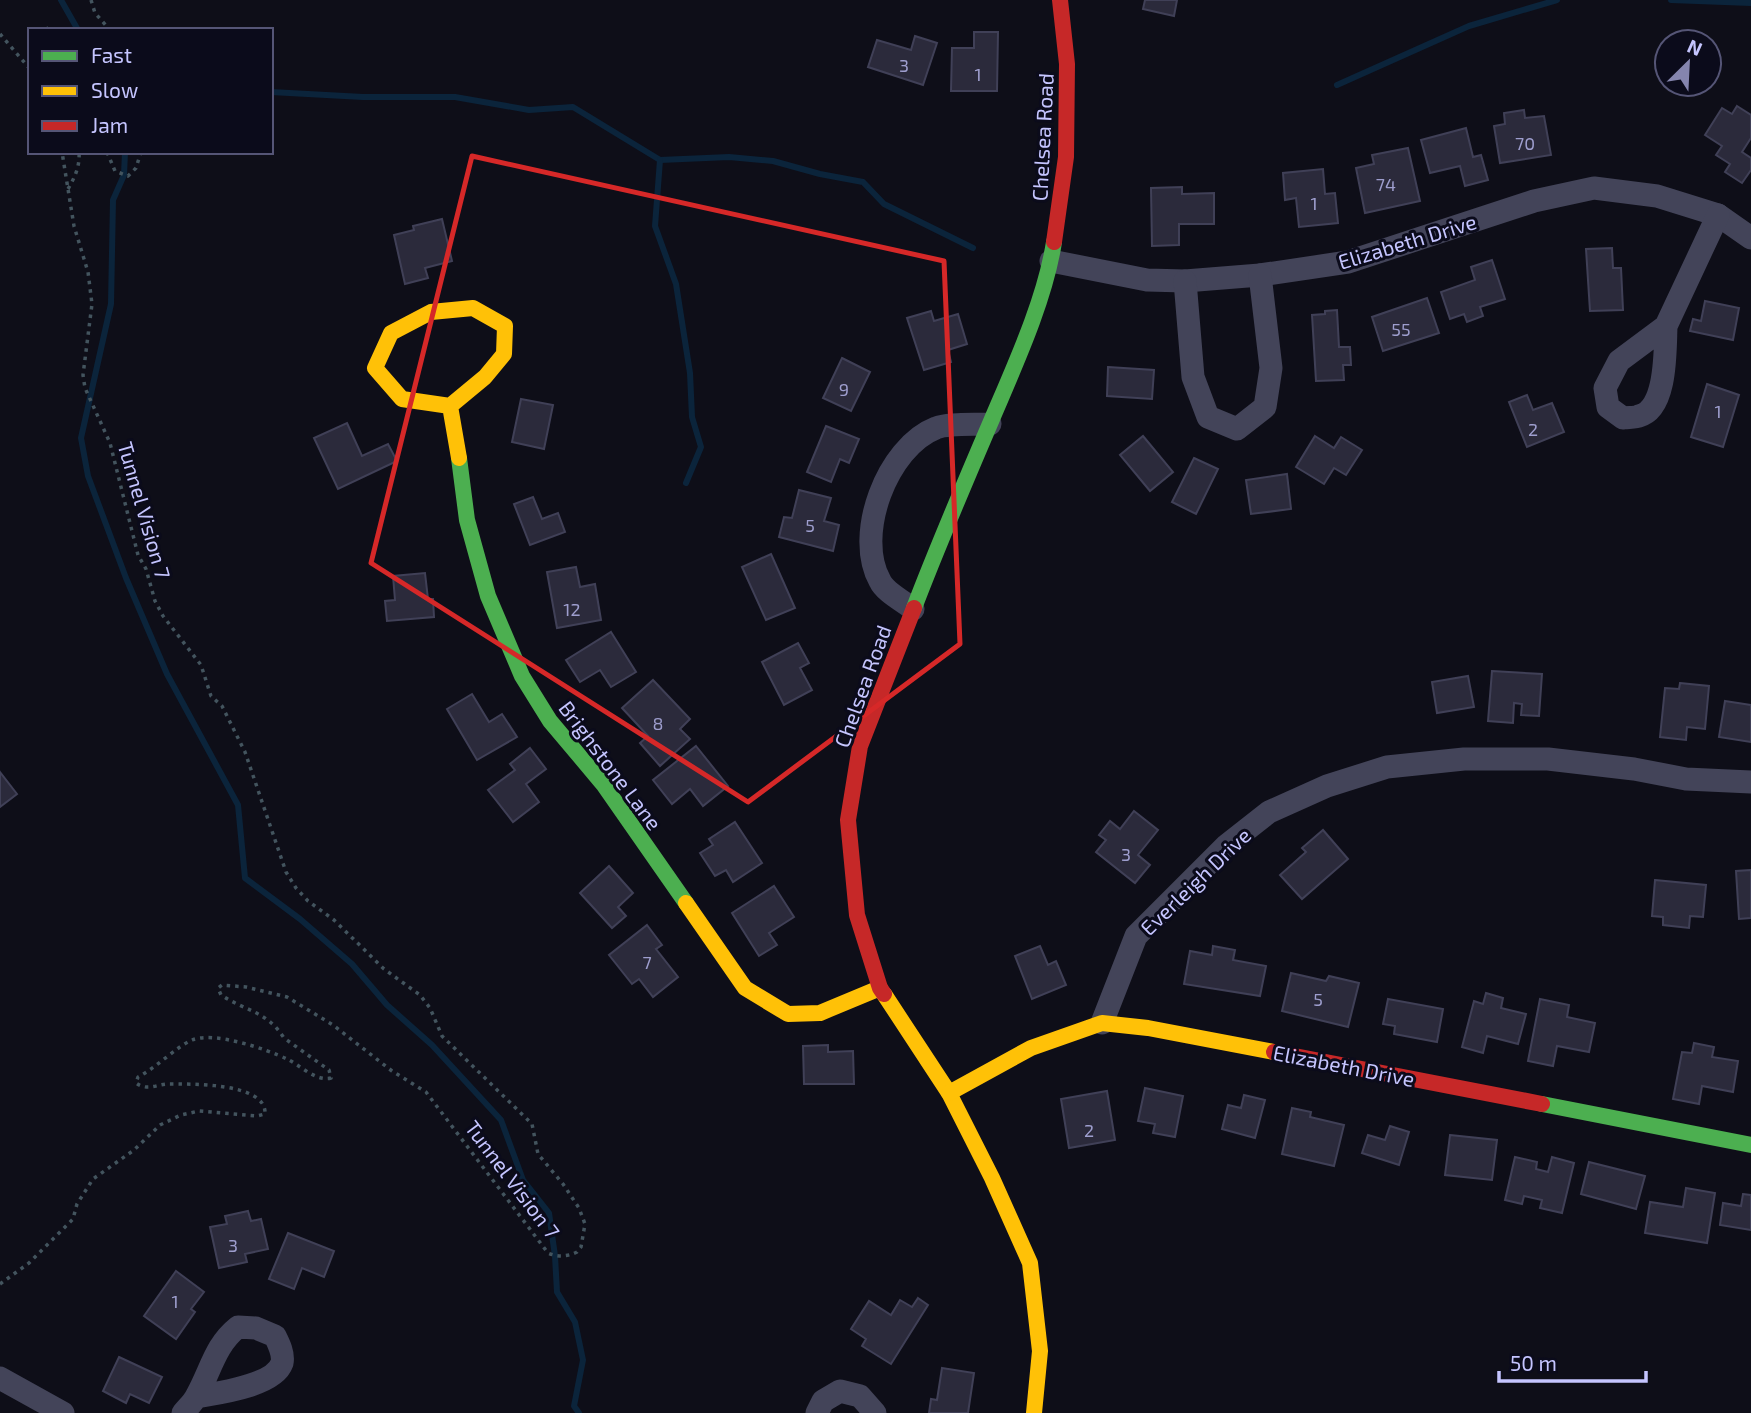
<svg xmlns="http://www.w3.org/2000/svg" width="1751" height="1413" font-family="'Exo 2',sans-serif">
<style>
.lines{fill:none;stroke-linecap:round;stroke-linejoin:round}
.stream{stroke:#0b243b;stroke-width:6}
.building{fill:#2b2a3b;stroke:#404057;stroke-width:2}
.path{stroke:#43545e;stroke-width:3.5;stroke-dasharray:3.5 5;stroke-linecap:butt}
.street{stroke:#434459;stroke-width:23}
.fast{stroke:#4caf50;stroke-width:16}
.slow{stroke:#ffc107;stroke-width:16}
.jam{stroke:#c62828;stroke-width:16}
.marked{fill:none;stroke:#d62828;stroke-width:5;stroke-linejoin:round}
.labels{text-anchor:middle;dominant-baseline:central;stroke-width:6;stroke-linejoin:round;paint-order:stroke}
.number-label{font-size:18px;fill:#9e9ece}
.street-label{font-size:21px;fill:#c5c5ff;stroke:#0b0b1b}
</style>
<rect width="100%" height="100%" fill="#0e0e18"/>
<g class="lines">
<g class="stream">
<polyline points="61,0 78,30"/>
<polyline points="1671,0 1751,3"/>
<polyline points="1337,85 1469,26 1557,0"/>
<polyline points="271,92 363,97 455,97 529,110 573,107 660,160 729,157 773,161 820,174 863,182 884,204 973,248"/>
<polyline points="125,152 124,175 113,200 111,304 81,438 88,476 126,578 167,674 238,805 245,878 300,919 352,964 387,1005 432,1045 501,1120 523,1180 549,1213 555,1256 557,1292 575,1322 583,1360 574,1406 579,1413"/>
<polyline points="660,160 655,226 676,284 690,373 692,417 701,447 686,483"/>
</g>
</g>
<g class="building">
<polygon points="1145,0 1177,0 1174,16 1143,9"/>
<polygon points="974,32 998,32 997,91 951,91 952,48 974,48"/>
<polygon points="915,36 937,43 923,85 868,67 877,40 911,50"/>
<polygon points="1737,106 1751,115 1751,138 1742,152 1751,158 1751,170 1742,183 1725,172 1730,164 1716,155 1722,146 1705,135 1722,108 1732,114"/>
<polygon points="1524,110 1525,118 1544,116 1551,155 1500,163 1494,126 1505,124 1504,113"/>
<polygon points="1466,128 1473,157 1481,155 1488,180 1465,186 1460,166 1430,173 1421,140"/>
<polygon points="1408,148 1420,201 1365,213 1356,168 1374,164 1372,155"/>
<polygon points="1323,169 1325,194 1335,193 1338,223 1299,227 1296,198 1285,200 1283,173"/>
<polygon points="1182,187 1182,194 1214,193 1214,224 1179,224 1179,245 1152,246 1151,188"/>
<polygon points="442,219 452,261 425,268 428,278 405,284 394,235 414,230 413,226"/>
<polygon points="1612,248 1613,268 1621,268 1623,310 1590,311 1586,249"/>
<polygon points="1492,260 1505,299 1480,307 1483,316 1467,322 1464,314 1450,319 1441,292 1475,280 1471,267"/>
<polygon points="1427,298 1439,333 1383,351 1372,317"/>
<polygon points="1705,301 1739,308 1733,340 1690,331 1693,319 1701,321"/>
<polygon points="1337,310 1339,347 1350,347 1351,365 1343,365 1344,380 1316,381 1312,315 1325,314 1325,311"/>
<polygon points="931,311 934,321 958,314 967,344 948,350 951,362 924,370 907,318"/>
<polygon points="842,358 870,372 851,411 823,398"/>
<polygon points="1108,367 1154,370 1152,399 1107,396"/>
<polygon points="1707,384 1739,395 1723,447 1691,437"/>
<polygon points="1527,395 1533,410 1552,403 1564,432 1527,447 1509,402"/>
<polygon points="521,399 553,405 544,449 512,442"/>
<polygon points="347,423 362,456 388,444 397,461 338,489 314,438"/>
<polygon points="826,426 859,439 849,463 840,459 831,482 807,472"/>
<polygon points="1143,436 1173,472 1150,491 1120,455"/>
<polygon points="1315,436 1334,448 1341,437 1362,450 1346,475 1334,468 1324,484 1296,467"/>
<polygon points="1194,458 1218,469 1196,514 1172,502"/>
<polygon points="1287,474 1291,509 1251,514 1246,480"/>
<polygon points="799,490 831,498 824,521 839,525 833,551 779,537 784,517 792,518"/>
<polygon points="533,497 542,519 558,513 565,532 530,545 514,504"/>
<polygon points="771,554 795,608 766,620 742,567"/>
<polygon points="576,567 580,587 595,584 601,620 557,628 547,572"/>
<polygon points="425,573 428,599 433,599 434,617 387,621 385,601 395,600 393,576"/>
<polygon points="611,632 636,672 611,687 600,670 580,682 566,660"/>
<polygon points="798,643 809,663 800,668 812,690 784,705 762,662"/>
<polygon points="1492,671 1542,674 1539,716 1521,715 1522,704 1514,703 1513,723 1488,721"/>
<polygon points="1468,676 1474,707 1437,713 1432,682"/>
<polygon points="653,680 690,719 680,729 690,739 660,766 640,743 648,736 622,708"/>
<polygon points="1680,683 1709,686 1705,729 1687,727 1686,740 1660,737 1665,688 1679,689"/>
<polygon points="472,694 489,722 502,714 517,737 477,760 447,709"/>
<polygon points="1725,701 1751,705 1751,742 1719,737"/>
<polygon points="696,746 728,786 703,806 690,789 672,804 653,780"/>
<polygon points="530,748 546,769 526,784 539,802 513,822 488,790 515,770 510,764"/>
<polygon points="0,772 17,794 0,807"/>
<polygon points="1134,811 1158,830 1138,855 1150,865 1135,883 1096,852 1106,840 1099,835 1110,821 1120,829"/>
<polygon points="735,822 762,863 733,882 726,870 715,876 700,853 713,845 709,839"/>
<polygon points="1323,830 1348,859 1302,899 1280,875 1306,852 1302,848"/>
<polygon points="609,866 633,893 618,907 626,916 612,928 580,893"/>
<polygon points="1751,870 1751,918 1739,919 1736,871"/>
<polygon points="1655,880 1706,885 1703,917 1690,916 1689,928 1663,925 1663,917 1652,916"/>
<polygon points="774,886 794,917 769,933 777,945 759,956 732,913"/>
<polygon points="647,925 662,945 656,949 678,977 653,997 639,979 632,984 609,955"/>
<polygon points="1040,946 1048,965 1056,961 1066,985 1032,999 1015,956"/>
<polygon points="1213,946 1235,950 1233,960 1266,966 1260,996 1184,984 1190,951 1212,955"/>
<polygon points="1291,973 1326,981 1329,976 1359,983 1348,1027 1282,1011"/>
<polygon points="1486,993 1503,998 1501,1008 1526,1014 1518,1044 1487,1036 1483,1053 1462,1047 1474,1001 1483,1004"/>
<polygon points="1388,999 1443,1009 1437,1042 1394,1034 1395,1026 1383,1024"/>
<polygon points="1540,999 1569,1005 1567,1017 1595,1023 1589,1052 1557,1046 1553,1066 1528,1061"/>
<polygon points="1694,1043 1714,1047 1712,1057 1738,1061 1733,1092 1702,1086 1699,1104 1673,1099 1682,1052 1692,1053"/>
<polygon points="828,1045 828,1052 853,1051 854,1084 804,1084 803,1046"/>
<polygon points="1145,1088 1183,1096 1175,1137 1153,1133 1155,1124 1138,1121"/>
<polygon points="1107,1091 1115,1140 1069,1148 1061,1099"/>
<polygon points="1244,1095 1265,1100 1255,1138 1222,1129 1228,1105 1241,1108"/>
<polygon points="1292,1108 1311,1112 1310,1117 1344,1125 1334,1166 1282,1154"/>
<polygon points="1390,1126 1409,1132 1399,1165 1362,1153 1368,1135 1385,1140"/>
<polygon points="1450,1135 1497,1140 1492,1180 1445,1175"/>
<polygon points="1515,1157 1537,1162 1536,1169 1548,1172 1552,1157 1574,1163 1562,1213 1540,1208 1542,1200 1524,1196 1522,1204 1505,1200"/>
<polygon points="1589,1162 1645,1176 1636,1209 1581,1194"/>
<polygon points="1686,1188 1715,1193 1707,1243 1645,1233 1650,1202 1683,1207"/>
<polygon points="1743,1194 1751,1195 1751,1230 1720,1225 1723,1203 1741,1206"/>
<polygon points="248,1211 251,1221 261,1219 268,1249 245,1254 247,1262 219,1268 210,1227 227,1224 225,1216"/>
<polygon points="288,1233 334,1251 324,1277 302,1268 294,1289 269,1279"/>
<polygon points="176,1271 204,1292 191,1309 195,1312 176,1339 144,1316"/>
<polygon points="918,1298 928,1305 891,1364 862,1346 866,1339 851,1329 869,1301 891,1315 900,1300 912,1307"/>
<polygon points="119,1357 162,1377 149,1403 130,1394 126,1403 103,1391"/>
<polygon points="942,1368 974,1373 968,1413 929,1413 931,1399 937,1400"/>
</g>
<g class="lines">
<g class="path">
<polyline points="91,0 95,13 110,30"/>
<polyline points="46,30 49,27 52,30"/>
<polyline points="0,34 30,69"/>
<polyline points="107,152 115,171 128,176 136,168 141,152"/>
<path d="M68,189C75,177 80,166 79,152"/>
<path d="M0,1284L29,1263L73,1219L77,1204L93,1179L134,1150L160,1125L181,1115L199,1111L257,1116L265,1114C267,1082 189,1084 167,1084C155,1085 147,1091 136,1083L138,1077C156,1068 176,1047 192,1040C214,1031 266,1049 287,1059C300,1065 316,1082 331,1078L329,1070L284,1038C267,1011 245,1011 221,995L218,988L222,985L246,987L287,997L333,1025L392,1071L426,1092L548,1253C557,1257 567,1257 577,1252L581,1247L585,1224L579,1208L563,1184L538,1154L532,1124L442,1036L430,1008L420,995L384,969L334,920L308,901L296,888L286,872L245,752L222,706L211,696L201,665L163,616L155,601L146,569L138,555L110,443L85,388L83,375L92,304L88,272L74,226L62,152"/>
</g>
<g class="street">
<polyline points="1051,261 1147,280 1185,281 1260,275 1348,262 1534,201 1594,188 1657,196 1718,215 1751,238"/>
<polyline points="1185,281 1193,377 1208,417 1237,429 1265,407 1271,368 1260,275"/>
<path d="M1666,326C1665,350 1667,409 1639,416C1635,418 1628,417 1623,418L1608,407L1605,388L1619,361L1666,326L1718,215"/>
<path d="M913,609C903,601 885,592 880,581C854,535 887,447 936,428C948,423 975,425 990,424"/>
<polyline points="1102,1023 1136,936 1227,845 1269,812 1327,786 1387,767 1464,759 1548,759 1634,769 1686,779 1751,782"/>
<polyline points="0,1378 63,1413"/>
<path d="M183,1413C188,1407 194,1402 197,1395C211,1370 215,1345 238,1327L256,1328L275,1336C279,1344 284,1354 282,1363C274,1386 218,1393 196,1397"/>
<polyline points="817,1413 823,1401 840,1391 860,1396 875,1413"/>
</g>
<g class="fast">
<polyline points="459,458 467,520 488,596 522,676 550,721 603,784 686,903"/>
<path d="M914,608C938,545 965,482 992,419C1015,365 1045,300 1054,242"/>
<polyline points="1542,1104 1751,1145"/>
</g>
<g class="slow">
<polyline points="450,406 402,399 375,368 391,333 431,312 473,308 505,326 504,354 485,377 450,406 459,458"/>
<polyline points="686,903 745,988 788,1014 820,1013 880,988"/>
<polyline points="884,994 949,1093 992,1178 1030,1263 1040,1351 1034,1413"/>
<polyline points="949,1093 1031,1048 1102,1023 1148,1028 1274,1052"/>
</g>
<g class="jam">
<polyline points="1054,242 1066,157 1067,64 1060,0"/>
<polyline points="884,994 880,988 857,915 848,820 860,746 914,608"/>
<polyline points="1274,1052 1542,1104"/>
</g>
</g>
<path class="marked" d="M472,156L944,261L960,644L748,802L371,563Z"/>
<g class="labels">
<g class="number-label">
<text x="904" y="65">3</text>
<text x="978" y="74">1</text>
<text x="1525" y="143">70</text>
<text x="1386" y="184">74</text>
<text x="1314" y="203">1</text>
<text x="1401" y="329">55</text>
<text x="844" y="389">9</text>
<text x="1718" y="411">1</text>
<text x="1533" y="429">2</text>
<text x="810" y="525">5</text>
<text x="572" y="609">12</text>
<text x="658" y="723">8</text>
<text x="1126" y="854">3</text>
<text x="647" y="962">7</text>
<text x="1318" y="999">5</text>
<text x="1089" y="1130">2</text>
<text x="233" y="1245">3</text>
<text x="175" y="1301">1</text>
</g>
<g class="street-label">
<text transform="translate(1042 137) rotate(-87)">Chelsea Road</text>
<text transform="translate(1407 241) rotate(-17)">Elizabeth Drive</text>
<text transform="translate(145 510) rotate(74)">Tunnel Vision 7</text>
<text transform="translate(862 686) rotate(-70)">Chelsea Road</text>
<text transform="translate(611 765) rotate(53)">Brighstone Lane</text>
<text transform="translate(1195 881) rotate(-44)">Everleigh Drive</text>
<text transform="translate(1344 1065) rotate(11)">Elizabeth Drive</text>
<text transform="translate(513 1179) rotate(53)">Tunnel Vision 7</text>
</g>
</g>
<rect x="28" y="28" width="245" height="126" fill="#0b0b1b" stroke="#555576" stroke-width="2"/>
<rect x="42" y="51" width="35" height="10" fill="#4caf50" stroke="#555576" stroke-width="2"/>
<text x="91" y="63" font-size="21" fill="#c5c5ff">Fast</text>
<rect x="42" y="86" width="35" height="10" fill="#ffc107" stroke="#555576" stroke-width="2"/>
<text x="91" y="98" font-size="21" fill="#c5c5ff">Slow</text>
<rect x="42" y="121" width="35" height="10" fill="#c62828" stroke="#555576" stroke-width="2"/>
<text x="91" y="133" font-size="21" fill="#c5c5ff">Jam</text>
<g transform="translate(1688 63) rotate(24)"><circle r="33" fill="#0b0b1b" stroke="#555576" stroke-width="2"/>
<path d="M0-5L12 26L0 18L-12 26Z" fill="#8585ae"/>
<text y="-10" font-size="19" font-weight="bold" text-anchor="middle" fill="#c5c5ff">N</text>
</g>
<path d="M1499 1371v10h147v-10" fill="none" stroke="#c5c5ff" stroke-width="3.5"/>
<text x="1510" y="1371" font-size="21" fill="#c5c5ff" stroke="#0b0b1b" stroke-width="5" paint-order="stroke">50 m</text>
</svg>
